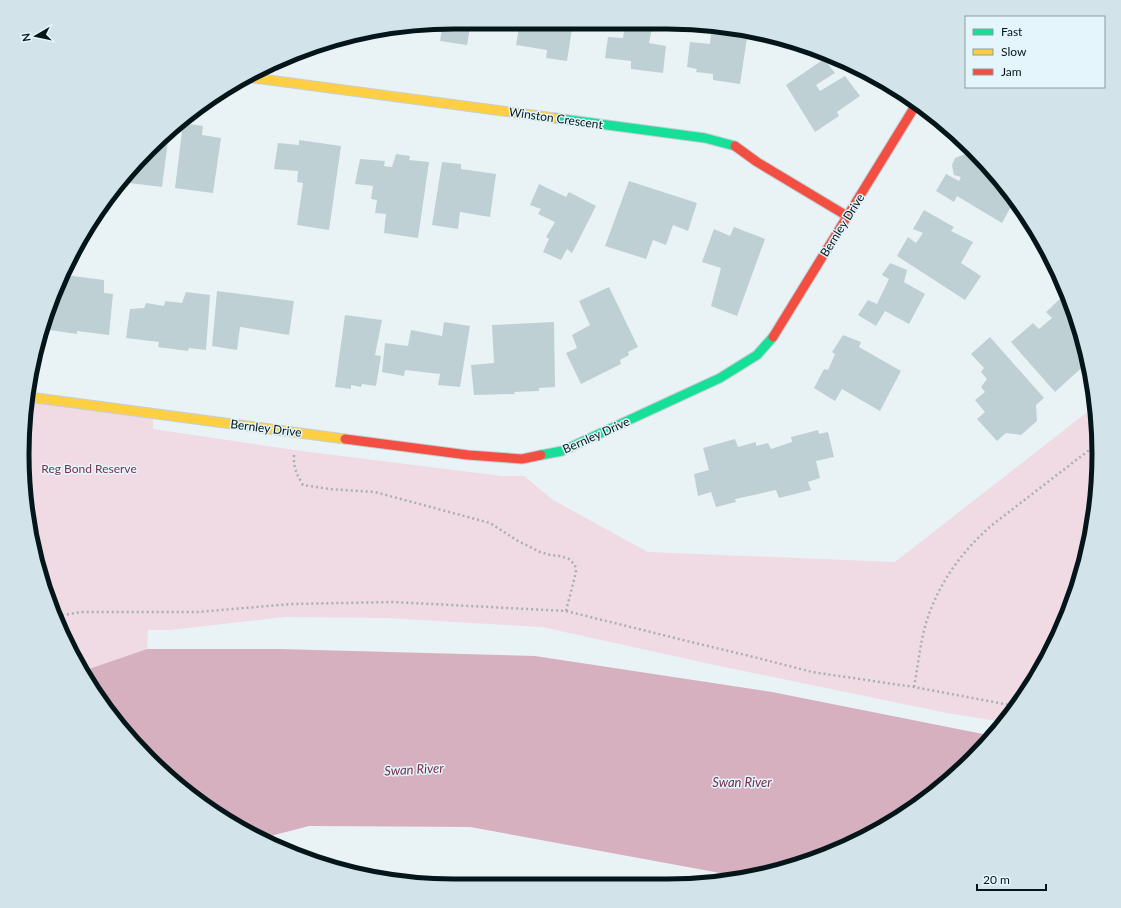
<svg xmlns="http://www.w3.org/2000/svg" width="1121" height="908" font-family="Lato,sans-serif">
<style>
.green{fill:#f0dae4}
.water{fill:#d6b0bf}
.building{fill:#bed0d4}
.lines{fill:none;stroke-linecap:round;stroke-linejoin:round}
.fast-casing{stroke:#c5cfd2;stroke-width:11}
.slow-casing{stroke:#c5cfd2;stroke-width:11}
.jam-casing{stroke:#c5cfd2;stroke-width:11}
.path{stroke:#a8b0b3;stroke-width:2.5;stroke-dasharray:2 3;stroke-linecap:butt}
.fast{stroke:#16e098;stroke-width:9}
.slow{stroke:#ffcf43;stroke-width:9}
.jam{stroke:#f24e42;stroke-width:9}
.labels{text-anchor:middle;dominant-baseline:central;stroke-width:3;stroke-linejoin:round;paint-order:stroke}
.street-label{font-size:12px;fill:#05161a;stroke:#e4f6fb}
.park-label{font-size:12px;fill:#79304f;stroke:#e4f6fb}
.water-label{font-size:13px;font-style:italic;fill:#762e4d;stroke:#e4f6fb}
.rim{fill:none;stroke:#05161a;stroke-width:5}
</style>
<rect width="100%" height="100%" fill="#e9f3f6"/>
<polygon class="green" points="29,397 153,414 153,429 294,450 502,476 524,476 553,500 648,552 895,562 1095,406 1098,426 1095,511 1076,593 1041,670 1004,722 947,713 710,664 542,627 387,618 285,617 170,630 148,630 147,649 83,671 66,645 30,538 23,426"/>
<polygon class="water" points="147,649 279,649 535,656 772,692 993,736 930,797 858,842 779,871 742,877 470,827 309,826 259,839 191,797 111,717 83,671"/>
<g class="building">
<polygon points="454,22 471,22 467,45 440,41 443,23"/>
<polygon points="520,22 573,22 567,61 546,58 547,50 516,45"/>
<polygon points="625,23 653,23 649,43 666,46 663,73 631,69 631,61 605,58 608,37 623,38"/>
<polygon points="711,33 747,38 740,84 713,80 713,74 696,72 697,69 687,67 690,42 710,44"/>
<polygon points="824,59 835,73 816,85 820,91 845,76 860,96 837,112 839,116 815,132 786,85"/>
<polygon points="183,123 203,126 202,135 221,138 213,193 175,188"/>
<polygon points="169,133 162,187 121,182 149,148"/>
<polygon points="299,140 341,146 329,230 297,225 303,183 297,182 298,171 274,169 278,143 299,145"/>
<polygon points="968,153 987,166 1010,191 1015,199 1002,223 957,196 954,202 936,191 946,174 959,181 961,177 954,175 952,165 955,158"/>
<polygon points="396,154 410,156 409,160 429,162 418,238 384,233 386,214 375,213 377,200 371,199 373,186 355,184 360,159 385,161 384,166 392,167"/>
<polygon points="442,162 461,164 461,169 496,174 490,217 460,212 458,229 432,225"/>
<polygon points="629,181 697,203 688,231 673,225 666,245 653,240 646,259 605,246"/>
<polygon points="539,184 566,197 569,192 596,206 572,253 567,249 561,260 543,252 549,239 546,237 555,222 538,214 541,209 530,205"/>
<polygon points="924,210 954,227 951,231 973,242 961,263 981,276 965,300 897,256 908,237 916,243 923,233 913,229"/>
<polygon points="734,227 765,239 737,316 711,306 721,268 702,262 714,229 730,236"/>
<polygon points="890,263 907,270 904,282 925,294 909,324 885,311 876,326 858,315 868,300 877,304 889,279 882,275"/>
<polygon points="65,275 104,280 104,293 113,294 109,335 77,331 77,334 43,329 45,315 58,289 64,290"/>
<polygon points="609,287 638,347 628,352 629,355 620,360 621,364 581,384 566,353 577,348 572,335 590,325 579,301"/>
<polygon points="217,291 294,301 289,335 240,327 237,350 212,346"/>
<polygon points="186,292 210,295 206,350 189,348 188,351 158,347 159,342 126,338 130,309 144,308 146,303 164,306 165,301 182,303"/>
<polygon points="1063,296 1070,304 1084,342 1088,362 1055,392 1011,342 1033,323 1039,329 1052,318 1046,312"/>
<polygon points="345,315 382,320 375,355 381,356 376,386 362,384 361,387 351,385 351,389 335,387"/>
<polygon points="444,322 470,326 460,387 438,385 440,374 405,370 404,376 382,372 385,343 408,346 411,330 442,336"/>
<polygon points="554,322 555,387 539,388 539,391 514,392 515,394 474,395 471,365 494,363 492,325"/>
<polygon points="843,335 861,342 859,347 901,371 880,411 842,389 835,401 814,388 824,369 828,370 835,354 832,352"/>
<polygon points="990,337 1044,398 1036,405 1037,421 1021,435 1006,433 997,441 977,419 985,412 975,400 985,392 981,387 987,379 981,372 984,368 971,354"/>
<polygon points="818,430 819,434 828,432 834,457 816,461 820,478 808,482 811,490 779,498 776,490 735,499 736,502 716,507 711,492 698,496 694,474 709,470 703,448 735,439 738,447 756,442 756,446 768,443 771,449 792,442 791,437"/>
</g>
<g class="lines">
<defs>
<g id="fast">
<polyline points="555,118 705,138 735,146"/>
<polyline points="541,455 562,451 720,378 757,355 773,337"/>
</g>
<g id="slow">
<polyline points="246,77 555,118"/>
<polyline points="29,397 345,439"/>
</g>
<g id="jam">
<polyline points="735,146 757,162 847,216"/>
<polyline points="773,337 917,103"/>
<polyline points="345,439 468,455 522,459 541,455"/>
</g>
</defs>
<use href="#fast" class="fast-casing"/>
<use href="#slow" class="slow-casing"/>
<use href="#jam" class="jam-casing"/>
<g class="path">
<path d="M294,455C293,467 297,475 303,485L330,489L375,492L490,523L518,541L540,552L550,555L560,556L569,559L575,565L576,572L566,611"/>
<polyline points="57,616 82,612 198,612 291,604 393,602 566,611 695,643 754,657 812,672 914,687 1015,706"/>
<path d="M914,687C918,666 920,644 926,623C938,584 961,552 992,525L1097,444"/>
</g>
<use href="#fast" class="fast"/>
<use href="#slow" class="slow"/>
<use href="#jam" class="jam"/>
</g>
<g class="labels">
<g class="street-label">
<text transform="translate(556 118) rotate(8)">Winston Crescent</text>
<text transform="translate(842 225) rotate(-58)">Bernley Drive</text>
<text transform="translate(266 428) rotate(7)">Bernley Drive</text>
<text transform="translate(596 435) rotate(-24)">Bernley Drive</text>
</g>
<g class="park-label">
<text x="89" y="468">Reg Bond Reserve</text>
</g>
<g class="water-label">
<text transform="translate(414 769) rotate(-3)">Swan River</text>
<text x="742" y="782">Swan River</text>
</g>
</g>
<path d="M0 0H1121V908H0ZM454 29H667A425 425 0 0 1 1092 454V454A425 425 0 0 1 667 879H454A425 425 0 0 1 29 454V454A425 425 0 0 1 454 29Z" fill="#d2e4e9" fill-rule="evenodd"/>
<path class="rim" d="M454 29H667A425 425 0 0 1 1092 454V454A425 425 0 0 1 667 879H454A425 425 0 0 1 29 454V454A425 425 0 0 1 454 29Z"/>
<rect x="965" y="16" width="140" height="72" fill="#e4f6fb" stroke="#8b9ca1"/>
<rect x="973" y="29" width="20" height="6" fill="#16e098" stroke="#8b9ca1"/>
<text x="1001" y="36" font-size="12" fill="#05161a">Fast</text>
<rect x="973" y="49" width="20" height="6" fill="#ffcf43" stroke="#8b9ca1"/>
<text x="1001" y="56" font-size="12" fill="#05161a">Slow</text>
<rect x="973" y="69" width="20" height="6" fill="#f24e42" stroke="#8b9ca1"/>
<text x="1001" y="76" font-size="12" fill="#05161a">Jam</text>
<g transform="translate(36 36) rotate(261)" stroke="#e4f6fb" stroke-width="3" paint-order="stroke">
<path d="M0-3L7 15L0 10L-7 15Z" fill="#05161a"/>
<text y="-6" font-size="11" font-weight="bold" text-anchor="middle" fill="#05161a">N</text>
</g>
<path d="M977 884v6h69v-6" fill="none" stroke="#05161a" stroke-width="2"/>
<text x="983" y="884" font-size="12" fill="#05161a" stroke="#e4f6fb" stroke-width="3" paint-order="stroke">20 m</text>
</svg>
